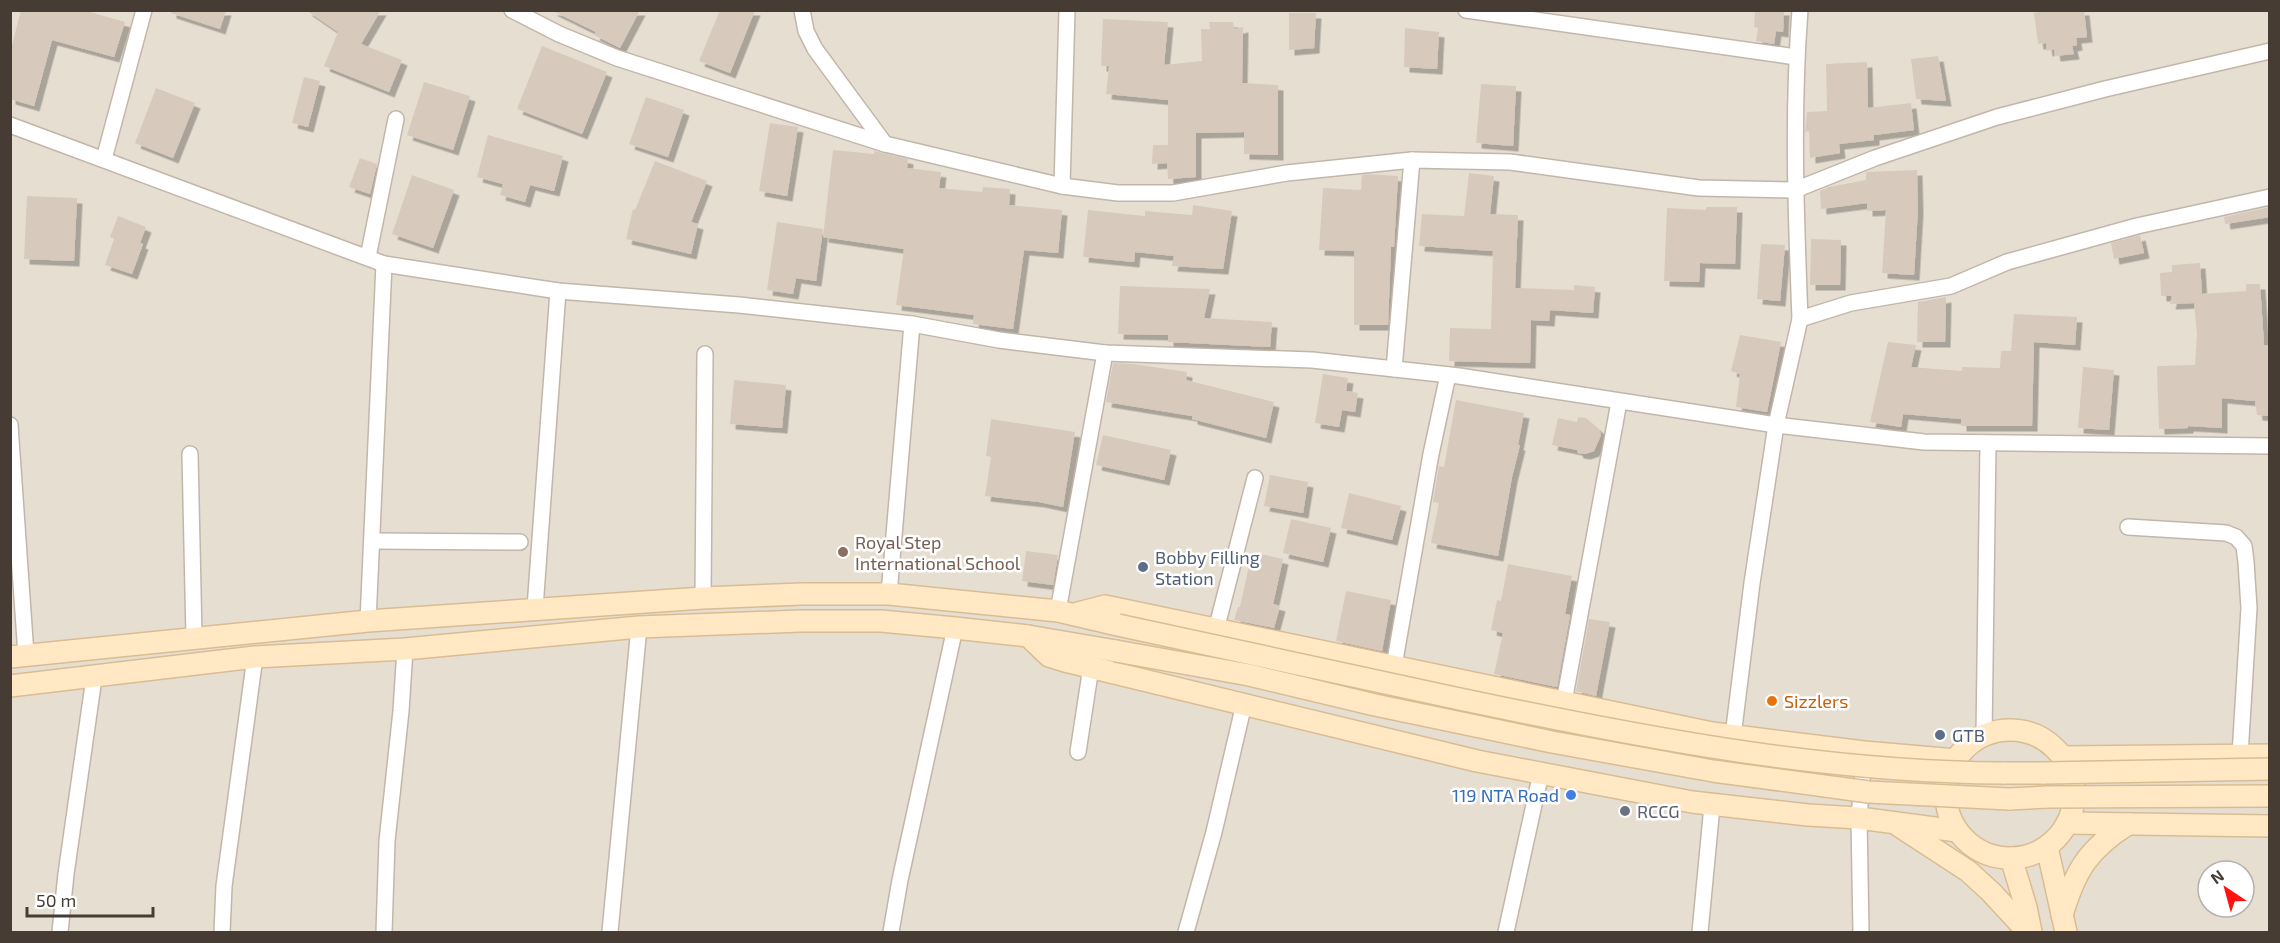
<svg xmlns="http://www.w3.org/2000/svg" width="2280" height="943" font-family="'Exo 2',sans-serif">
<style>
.residential{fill:#e7ded2;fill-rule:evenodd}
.building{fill:#d8c9bd;filter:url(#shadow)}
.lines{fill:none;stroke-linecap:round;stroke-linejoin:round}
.minor-casing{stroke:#c2b6aa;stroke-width:18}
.secondary-casing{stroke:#d8bd94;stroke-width:24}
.minor{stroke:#fff;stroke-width:15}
.secondary{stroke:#ffe8c3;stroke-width:21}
.secondary-bridge-casing{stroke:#d8bd94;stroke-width:24;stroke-linecap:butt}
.secondary-bridge{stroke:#ffe8c3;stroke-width:21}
.education-dot{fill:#8d6e63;stroke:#fff;stroke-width:2}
.service-dot{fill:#5c6f8a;stroke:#fff;stroke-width:2}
.food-dot{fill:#e8710a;stroke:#fff;stroke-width:2}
.shop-dot{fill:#3f7fe0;stroke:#fff;stroke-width:2}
.worship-dot{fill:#6b7280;stroke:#fff;stroke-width:2}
.labels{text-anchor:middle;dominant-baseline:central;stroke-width:5;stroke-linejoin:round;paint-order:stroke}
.education-label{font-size:18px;fill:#785e54;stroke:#fff;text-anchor:start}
.service-label{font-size:18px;fill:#4e5e75;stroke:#fff;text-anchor:start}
.food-label{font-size:18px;fill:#c56008;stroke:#fff;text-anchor:start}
.shop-label{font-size:18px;fill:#366cbe;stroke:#fff;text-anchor:end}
.worship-label{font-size:18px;fill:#5b616d;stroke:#fff;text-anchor:start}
</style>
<defs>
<filter id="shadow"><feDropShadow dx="5.5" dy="5.5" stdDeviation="0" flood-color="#0004"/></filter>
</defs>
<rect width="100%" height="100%" fill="#f3ede5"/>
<path class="residential" d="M10,11H2269V932H11ZM2208,871H2244V907H2208Z"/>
<g class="building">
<polygon points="21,10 83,10 125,22 114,57 52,40 34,106 10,99 10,53"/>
<polygon points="171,10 226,10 220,29 171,13"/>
<polygon points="306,10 381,10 361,44 402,60 389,92 324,66 338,32"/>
<polygon points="551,10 640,10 620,48 594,35 596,32"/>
<polygon points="720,10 755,10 730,73 699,61"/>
<polygon points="1755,10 1784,10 1783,32 1776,31 1774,44 1756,41 1758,28 1754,27"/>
<polygon points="2048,10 2084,10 2087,37 2076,38 2077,45 2072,46 2074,54 2055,56 2054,49 2047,51 2046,43 2038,44 2034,13"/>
<polygon points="1289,13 1316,13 1314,48 1289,50"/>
<polygon points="1103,19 1168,22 1164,65 1202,61 1201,29 1210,29 1209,22 1233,22 1234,29 1243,27 1242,83 1278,85 1278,155 1244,154 1244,132 1196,133 1196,177 1168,179 1167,163 1152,164 1153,145 1168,145 1168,100 1106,94 1109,66 1101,66"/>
<polygon points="1405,28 1439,32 1437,69 1404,67"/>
<polygon points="542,46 607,72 582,134 517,109"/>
<polygon points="1938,56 1946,101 1916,99 1911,59"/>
<polygon points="1867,62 1868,108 1911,103 1914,130 1874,135 1874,140 1839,144 1840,153 1810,158 1809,131 1805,132 1807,112 1827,111 1826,64"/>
<polygon points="304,77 320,81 308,127 292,123"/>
<polygon points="424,82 470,96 453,150 407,135"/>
<polygon points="1481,84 1516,86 1513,146 1476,143"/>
<polygon points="156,88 195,103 173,158 135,143"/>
<polygon points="646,97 684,110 668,157 629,144"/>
<polygon points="770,123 798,127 787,196 759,191"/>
<polygon points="488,135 563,156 554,191 530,185 525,202 500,195 503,184 477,177"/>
<polygon points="833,150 874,154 874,151 908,159 907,168 941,172 939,188 982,192 983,187 1010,189 1009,205 1062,210 1058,253 1024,250 1013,329 973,324 974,315 896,305 904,249 823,237"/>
<polygon points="360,158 377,164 370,194 349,187"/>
<polygon points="655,161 707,181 691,222 698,224 691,254 626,239 633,209 635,210"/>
<polygon points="1917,170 1918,209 1914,275 1882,273 1886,210 1867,211 1867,203 1821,209 1820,191 1829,187 1866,180 1866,172"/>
<polygon points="1469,173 1494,176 1490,214 1518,215 1515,288 1574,290 1574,285 1595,287 1593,313 1550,310 1549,321 1531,320 1530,363 1449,361 1450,328 1491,329 1493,251 1419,246 1422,214 1464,216"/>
<polygon points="1368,174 1398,176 1394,247 1391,247 1388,325 1354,325 1354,251 1319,250 1323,188 1361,190 1362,175"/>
<polygon points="412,175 454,190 433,248 392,234"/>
<polygon points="27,196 77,198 74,261 24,259"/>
<polygon points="1193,205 1232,211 1223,269 1172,266 1174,256 1135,252 1134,262 1083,257 1088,210 1145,216 1145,211 1192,215"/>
<polygon points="1706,207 1737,207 1735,264 1700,263 1699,282 1664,281 1667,208 1706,210"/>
<polygon points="2270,207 2270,217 2225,224 2224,217"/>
<polygon points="118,216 146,227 140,243 143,244 132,274 105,265 114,239 110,237"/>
<polygon points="777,222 823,229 816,281 796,278 793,294 767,290"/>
<polygon points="2140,235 2144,253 2114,259 2111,243"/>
<polygon points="1811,239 1841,240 1840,285 1810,285"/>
<polygon points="1761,244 1785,245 1780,301 1757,299"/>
<polygon points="2200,263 2202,294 2246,291 2246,284 2260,284 2264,345 2270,346 2270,416 2257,415 2255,401 2222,398 2222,428 2188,426 2188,428 2159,429 2157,366 2195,365 2197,334 2194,303 2170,304 2172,296 2161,296 2160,273 2172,272 2172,265"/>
<polygon points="1120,286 1210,289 1204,318 1272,322 1270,347 1168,342 1168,335 1118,334"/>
<polygon points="1946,297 1945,342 1917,342 1918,302"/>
<polygon points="2014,314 2077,317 2075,345 2034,342 2032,426 1961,426 1961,419 1903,414 1901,427 1870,422 1888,342 1916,345 1911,367 1962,371 1962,367 2000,368 2001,351 2011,351"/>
<polygon points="1740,335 1781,342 1767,412 1736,407 1740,374 1731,371"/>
<polygon points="1113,363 1134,364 1187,372 1186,380 1274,402 1266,438 1192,419 1192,416 1106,402"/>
<polygon points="2083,367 2114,370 2109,430 2078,428"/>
<polygon points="1323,374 1348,378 1346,391 1358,393 1355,412 1342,410 1339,427 1315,423"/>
<polygon points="734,380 786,385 782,428 730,424"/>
<polygon points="1456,400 1524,413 1518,445 1520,445 1512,477 1498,556 1431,543 1439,503 1433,502 1439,466 1444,467"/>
<polygon points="1578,417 1586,418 1599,429 1601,435 1594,451 1585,454 1578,453 1577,450 1552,445 1558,418 1577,422"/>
<polygon points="991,419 1075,432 1063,507 1039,502 985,496 991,457 986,456"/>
<polygon points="1103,435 1171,450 1164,480 1096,465"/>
<polygon points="1270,475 1308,482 1303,513 1264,506"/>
<polygon points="1349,493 1401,506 1392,540 1341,528"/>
<polygon points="1291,519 1331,528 1323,562 1283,553"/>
<polygon points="1026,551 1058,555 1053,585 1022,581"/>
<polygon points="1252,552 1283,559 1273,604 1280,606 1274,628 1234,620 1238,607 1240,607"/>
<polygon points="1508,564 1572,576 1565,614 1570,615 1557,687 1494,674 1503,633 1491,630 1497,600 1501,601"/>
<polygon points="1346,591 1391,600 1382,651 1336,641"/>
<polygon points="1589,619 1610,622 1596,696 1576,691"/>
</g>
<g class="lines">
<defs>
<g id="minor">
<polyline points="512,10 559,34 617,58 885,144 1062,186 1118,193 1173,193 1287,173 1412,160 1510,162 1699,188 1795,190 1875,158 1997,117 2105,89 2270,51"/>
<polyline points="802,10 806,31 815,49 885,144"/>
<polyline points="1466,10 1796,57"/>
<polyline points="10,125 384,264 558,291 739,305 912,324 999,340 1105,353 1312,360 1459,376 1776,425 1924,442 2270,446"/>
<polyline points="104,159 144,10"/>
<polyline points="1062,186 1067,10"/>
<polyline points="368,257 396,119"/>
<path d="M1800,319C1796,216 1792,113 1800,10"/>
<polyline points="1394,369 1412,160"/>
<polyline points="10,425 26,655"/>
<polyline points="190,454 194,637"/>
<polyline points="2128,527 2226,533 2236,537 2244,546 2246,562 2249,608 2240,755"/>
<polyline points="372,541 520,542"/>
<polyline points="889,594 912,324"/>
<polyline points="703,598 705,354"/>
<polyline points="535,608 558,291"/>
<polyline points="1058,611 1105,353"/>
<polyline points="368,621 384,264"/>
<polyline points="1216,630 1255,478"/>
<polyline points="1394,666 1431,454 1448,375"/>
<polyline points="1564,702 1619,402"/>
<polyline points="1733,736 1752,583 1776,425 1800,319 1851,303 1951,286 2007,262 2137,226 2270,197"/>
<polyline points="1984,736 1988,444"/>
<polyline points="1078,752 1091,667"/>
<polyline points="60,932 66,874 94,678"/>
<polyline points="222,932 224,886 255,657"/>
<polyline points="384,932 387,841 401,711 405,649"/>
<polyline points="610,932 639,627"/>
<polyline points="891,932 900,880 955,628"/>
<polyline points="1186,932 1214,832 1244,704"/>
<polyline points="1506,932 1541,773"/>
<polyline points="1700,932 1712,806"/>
<polyline points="1861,932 1859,818 1864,756"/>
</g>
<g id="secondary">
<polyline points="1078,613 1105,606 1712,733 1864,752 1956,760"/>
<polyline points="1028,636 1049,656 1065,661 1477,761 1692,802 1808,815 1859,818 1957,831"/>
<polyline points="10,657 368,621 703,598 802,594 889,594 1058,611 1118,625"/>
<polyline points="10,686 255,657 405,649 639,627 800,621 881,621 955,628 1028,636 1116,651"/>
<circle cx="2010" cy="794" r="64"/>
<polyline points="2063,757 2270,755"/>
<polyline points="2003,773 2044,773"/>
<polyline points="2009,799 2048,797"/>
<polyline points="2067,823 2270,826"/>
<polyline points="1899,826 1968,871 1991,892 2028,932"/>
<polyline points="2047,847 2066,932"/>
<polyline points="2011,858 2026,907 2031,932"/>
<path d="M2062,915C2075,871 2088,849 2128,824"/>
</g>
</defs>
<use href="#minor" class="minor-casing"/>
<use href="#secondary" class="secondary-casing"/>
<use href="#minor" class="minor"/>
<use href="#secondary" class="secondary"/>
<defs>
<g id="secondary-bridge">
<path d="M1118,625C1231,649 1343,674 1455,698C1635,736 1818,772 2003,773"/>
<polyline points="1116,651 1249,675 1375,705 1552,742 1713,771 1869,792 2009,799"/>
<polyline points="2044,773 2270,769"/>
<polyline points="2048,797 2270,796"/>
</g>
</defs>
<use href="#secondary-bridge" class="secondary-bridge-casing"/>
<use href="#secondary-bridge" class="secondary-bridge"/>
</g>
<circle class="education-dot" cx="843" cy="552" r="6"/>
<g class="service-dot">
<circle cx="1143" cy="567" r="6"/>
<circle cx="1940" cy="735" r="6"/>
</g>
<circle class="food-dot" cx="1772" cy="701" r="6"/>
<circle class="shop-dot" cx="1571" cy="795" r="6"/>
<circle class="worship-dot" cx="1625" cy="811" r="6"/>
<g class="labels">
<g class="education-label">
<text x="855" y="542">Royal Step<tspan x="855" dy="21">International School</tspan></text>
</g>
<g class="service-label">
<text x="1155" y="557">Bobby Filling<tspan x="1155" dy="21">Station</tspan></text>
<text x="1952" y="735">GTB</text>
</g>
<g class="food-label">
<text x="1784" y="701">Sizzlers</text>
</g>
<g class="shop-label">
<text x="1559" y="795">119 NTA Road</text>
</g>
<g class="worship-label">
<text x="1637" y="811">RCCG</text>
</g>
</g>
<rect width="2280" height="943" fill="none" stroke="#463c34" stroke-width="24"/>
<g transform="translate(2226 889) rotate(324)"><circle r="28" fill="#ffffff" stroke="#b5b1ae" stroke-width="1.5"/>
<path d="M0-4.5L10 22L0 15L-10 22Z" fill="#ff1210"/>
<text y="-9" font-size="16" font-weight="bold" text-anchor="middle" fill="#463c34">N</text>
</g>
<path d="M27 907v9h126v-9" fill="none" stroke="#463c34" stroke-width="3"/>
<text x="36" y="907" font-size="18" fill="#463c34" stroke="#ffffff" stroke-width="4.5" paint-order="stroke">50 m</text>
</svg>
